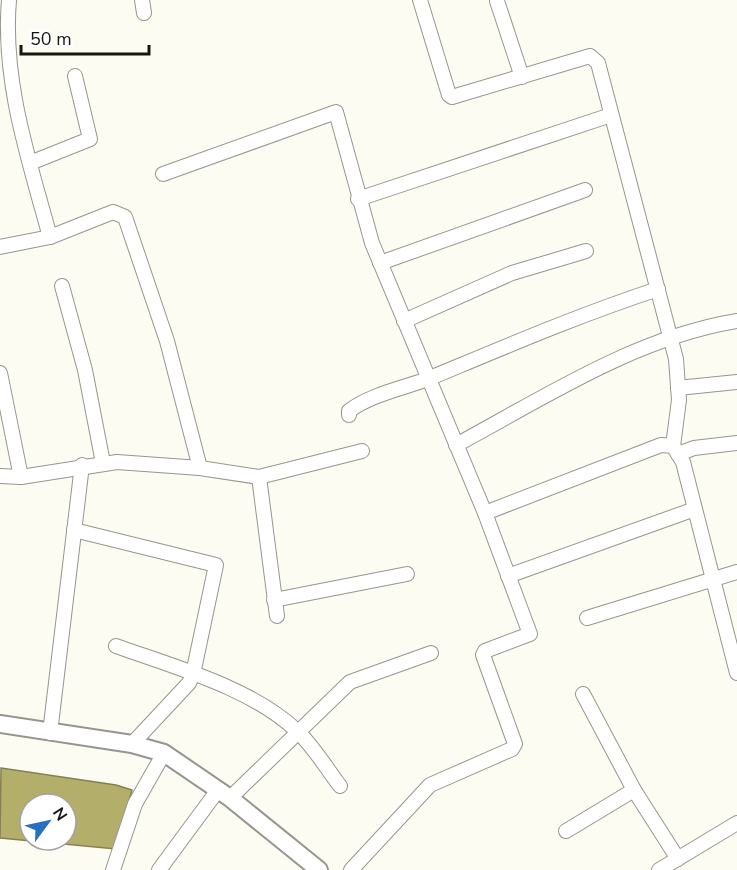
<svg xmlns="http://www.w3.org/2000/svg" width="737" height="870" font-family="'Nunito Sans',sans-serif">
<style>
.water{fill:#b4ae6b;stroke:#858051;stroke-width:1.5;fill-rule:evenodd}
.lines{fill:none;stroke-linecap:round;stroke-linejoin:round}
.minor-casing{stroke:#96968e;stroke-width:16}
.tertiary-casing{stroke:#96968e;stroke-width:20}
.minor{stroke:#fff;stroke-width:14}
.tertiary{stroke:#fff;stroke-width:16}
</style>
<rect width="100%" height="100%" fill="#fdfcf3"/>
<path class="water" d="M1,768L116,785L132,790L116,849L0,838ZM30,804H66V840H30Z"/>
<g class="lines">
<defs>
<g id="minor">
<polyline points="142,0 144,13"/>
<polyline points="420,0 449,95 452,97 590,56 598,63 676,359 679,400 673,446"/>
<polyline points="497,1 522,77"/>
<polyline points="30,163 90,139 75,76"/>
<polyline points="163,174 336,112 372,243 485,513 530,634 485,651 483,655 515,744 512,749 430,785 351,870"/>
<polyline points="358,199 611,115"/>
<polyline points="50,237 113,212 125,217 167,341 200,468"/>
<path d="M0,247L50,237C29,160 2,81 9,0"/>
<polyline points="380,263 585,190"/>
<polyline points="62,286 85,370 103,463"/>
<polyline points="404,321 512,273 586,251"/>
<polyline points="0,373 21,477"/>
<polyline points="678,388 737,382"/>
<path d="M349,415V411C371,394 405,388 430,378C507,346 579,315 658,289"/>
<path d="M456,445C547,396 635,338 737,321"/>
<polyline points="678,454 694,448 737,443"/>
<polyline points="0,476 21,477 117,462 200,468 259,477 362,451"/>
<polyline points="259,477 277,616"/>
<polyline points="485,513 661,445 673,446 683,462 737,673"/>
<polyline points="74,530 216,565 193,674 189,683 132,744"/>
<polyline points="508,576 695,509"/>
<polyline points="274,600 407,574"/>
<polyline points="587,618 737,572"/>
<path d="M116,646C174,667 253,688 298,732C314,747 327,769 340,786"/>
<polyline points="583,694 634,790 678,859"/>
<polyline points="50,733 82,465"/>
<polyline points="230,798 350,682 431,653"/>
<polyline points="566,831 634,790"/>
<polyline points="113,870 135,804 164,753"/>
<polyline points="159,870 218,790"/>
<polyline points="659,870 737,823"/>
</g>
<polyline id="tertiary" points="0,724 132,744 164,753 230,798 319,870"/>
</defs>
<use href="#minor" class="minor-casing"/>
<use href="#tertiary" class="tertiary-casing"/>
<use href="#minor" class="minor"/>
<use href="#tertiary" class="tertiary"/>
</g>
<g transform="translate(48 822) rotate(57)"><circle r="28" fill="#ffffff" stroke="#a2a2a1" stroke-width="1.5"/>
<path d="M0-4.5L10 22L0 15L-10 22Z" fill="#286fc0"/>
<text y="-9" font-size="16" font-weight="bold" text-anchor="middle" fill="#161613">N</text>
</g>
<path d="M21 45v9h128v-9" fill="none" stroke="#161613" stroke-width="3"/>
<text x="30" y="45" font-size="18" fill="#161613" stroke="#ffffff" stroke-width="4.5" paint-order="stroke">50 m</text>
</svg>
